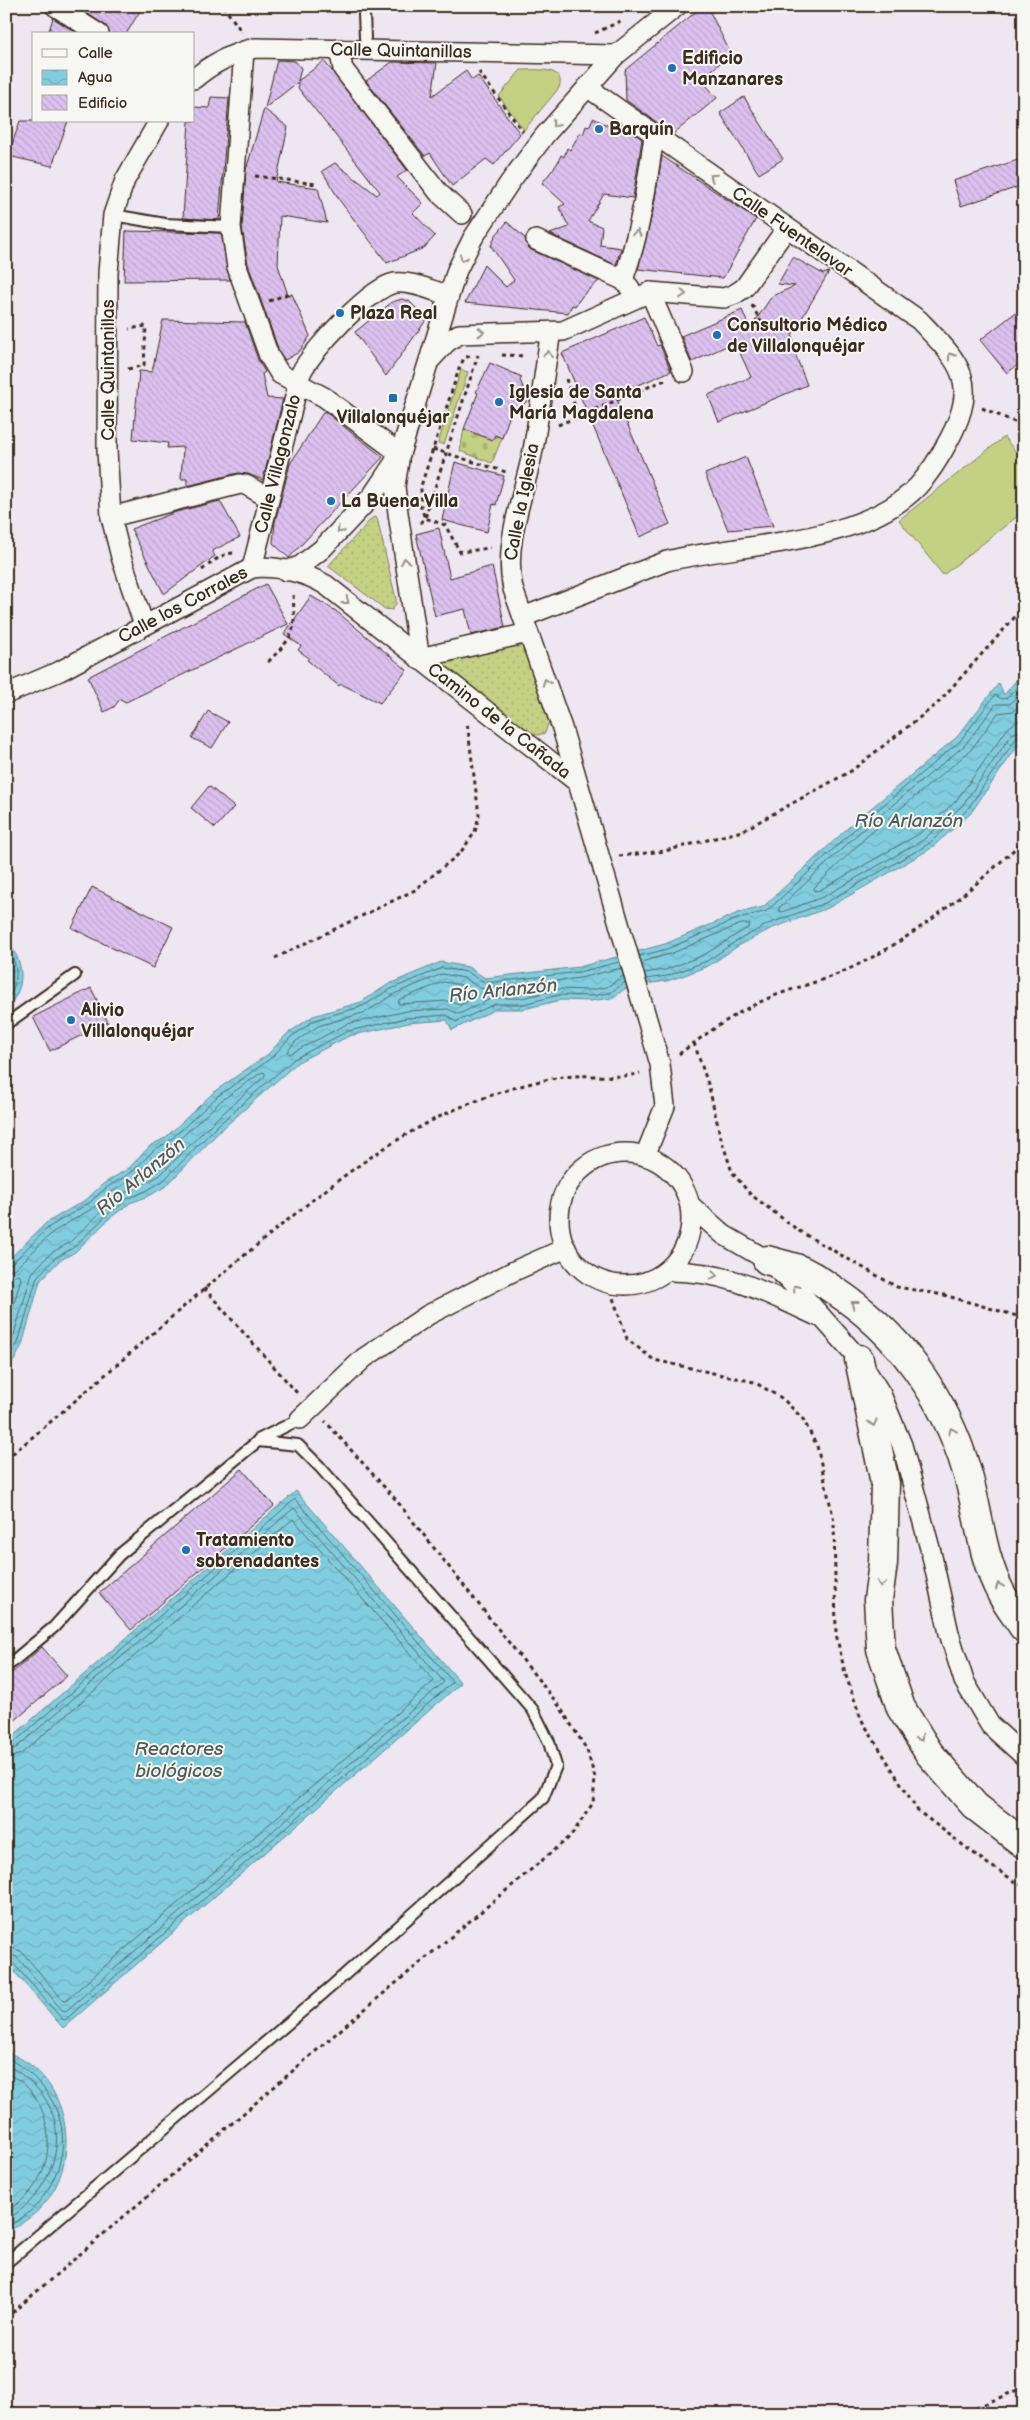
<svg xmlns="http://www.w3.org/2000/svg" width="1030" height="2420" font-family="'Balsamiq Sans',sans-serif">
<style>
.grass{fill:url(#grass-dots);stroke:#807e52}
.cemetery{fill:url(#cemetery-stones);stroke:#807e52}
.garden{fill:#c4d185;stroke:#807e52}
.water{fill:url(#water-waves);stroke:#658c92}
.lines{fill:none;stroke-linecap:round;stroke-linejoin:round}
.shore{stroke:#576b6c;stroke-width:1}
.building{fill:url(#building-back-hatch);stroke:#3b2a1e}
.lane-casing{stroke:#3b2a1e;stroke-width:14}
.street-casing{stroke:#3b2a1e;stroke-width:22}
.secondary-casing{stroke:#3b2a1e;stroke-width:31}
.path{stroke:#3b2a1e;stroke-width:3;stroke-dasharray:4 4;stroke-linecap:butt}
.lane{stroke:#f6f6f2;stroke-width:10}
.street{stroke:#f6f6f2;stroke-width:19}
.secondary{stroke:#f6f6f2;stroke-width:28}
.oneway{stroke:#989088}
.poi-dot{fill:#1f6fb2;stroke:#f6f6f2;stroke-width:2}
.labels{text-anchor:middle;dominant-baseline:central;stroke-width:4;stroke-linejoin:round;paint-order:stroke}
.street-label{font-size:18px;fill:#3b2a1e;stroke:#f6f6f2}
.poi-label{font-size:18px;font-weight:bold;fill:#3b2a1e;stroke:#f6f6f2;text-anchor:start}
.water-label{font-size:19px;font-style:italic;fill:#505b58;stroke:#f6f6f2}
</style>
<defs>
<pattern id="grass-dots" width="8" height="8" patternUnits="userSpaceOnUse" patternTransform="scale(1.25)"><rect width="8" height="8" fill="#c4d185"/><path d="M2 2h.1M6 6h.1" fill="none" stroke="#a9b472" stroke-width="1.8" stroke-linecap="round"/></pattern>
<pattern id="cemetery-stones" width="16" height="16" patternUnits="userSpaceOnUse" patternTransform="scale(1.25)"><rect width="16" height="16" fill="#c4d185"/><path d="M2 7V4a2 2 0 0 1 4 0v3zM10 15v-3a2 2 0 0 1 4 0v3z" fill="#a9b472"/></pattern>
<pattern id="water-waves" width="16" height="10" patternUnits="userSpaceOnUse" patternTransform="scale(1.25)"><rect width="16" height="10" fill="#81cde0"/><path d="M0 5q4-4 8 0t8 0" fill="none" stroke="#70b0c0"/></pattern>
<pattern id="building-back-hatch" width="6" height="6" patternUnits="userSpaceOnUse" patternTransform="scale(1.25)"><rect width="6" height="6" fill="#dcc1f0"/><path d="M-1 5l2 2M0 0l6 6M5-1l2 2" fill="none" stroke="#bea6cd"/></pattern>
</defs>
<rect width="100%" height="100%" fill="#eee6f1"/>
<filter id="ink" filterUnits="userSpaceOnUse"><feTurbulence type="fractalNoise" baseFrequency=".02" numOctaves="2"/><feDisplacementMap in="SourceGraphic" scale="10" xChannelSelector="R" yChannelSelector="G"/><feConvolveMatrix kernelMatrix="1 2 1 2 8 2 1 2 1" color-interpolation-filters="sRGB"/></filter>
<g filter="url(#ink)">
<g class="grass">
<polygon points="373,517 377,518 396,599 396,604 392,610 385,609 328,566"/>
<polygon points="521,642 549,721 545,733 538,735 528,732 440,663"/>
</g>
<polygon class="cemetery" points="464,429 492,440 495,435 502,438 492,463 460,451"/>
<g class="garden">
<path d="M521,70C534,70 567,66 559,88L524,130L499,96Z"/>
<polygon points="461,370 468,372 444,445 438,443"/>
<polygon points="1004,437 1024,462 1024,511 943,575 899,520"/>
</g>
<g class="water">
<polygon points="1024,671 1024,737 970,814 930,849 828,908 770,929 738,946 710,965 685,975 667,981 629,986 612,998 590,1001 560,1000 524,1009 496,1009 452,1030 447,1020 408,1023 349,1036 298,1062 221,1130 166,1186 149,1196 130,1203 110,1218 75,1252 59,1261 40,1281 22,1345 14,1361 6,1369 6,1262 46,1223 87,1199 103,1184 129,1168 151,1145 165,1138 215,1091 267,1055 287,1034 313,1016 361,1002 389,984 441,962 468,967 485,978 579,967 665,944 738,913 763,907 852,824 957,737 999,683 1004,695"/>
<path d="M6,940C24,960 28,988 6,1008Z"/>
<polygon points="296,1491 461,1683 63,2028 6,1962 6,1742"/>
<path d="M6,2052C75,2075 87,2176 29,2218C22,2223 15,2229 6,2231Z"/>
</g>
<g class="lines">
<g class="shore">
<polyline points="1024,688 1010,704 996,704 965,745 860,832 779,908 779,911 782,912 823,897 923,840 962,806 1012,734 1024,729"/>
<polyline points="1024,700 1014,711 998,713 970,751 865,838 814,888 814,891 820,890 919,834 956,801 1008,728 1016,722 1024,721"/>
<path d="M6,948C20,964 19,985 6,1001"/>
<polyline points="640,956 667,949 739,918 767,911 856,828 960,741 995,695 1002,699 1007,698 1024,679"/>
<polyline points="641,962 670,954 741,924 750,924 749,927 704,955 665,970 644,973"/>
<polyline points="621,968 580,978 486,989 480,988 464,978 442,974 394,994 366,1012 318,1026 295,1042 287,1052 290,1054 347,1024 407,1011 448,1009 459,1014 493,998 522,998 559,989 590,990 607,987 623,976"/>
<polyline points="646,979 667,976 707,961 735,942 768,924 825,903 927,845 967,810 1017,737 1024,735"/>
<polygon points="444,982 461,985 475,994 476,997 460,1005 447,1001 398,1004 399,1000"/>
<polyline points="6,1265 12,1263 49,1227 89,1203 106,1188 132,1172 154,1150 168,1142 218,1096 270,1059 291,1037 315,1020 363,1006 391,989 442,968 467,972 486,983 579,972 619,962"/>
<polyline points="6,1271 16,1268 53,1232 93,1208 110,1193 135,1177 158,1155 172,1146 222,1100 262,1072 265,1073 265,1076 213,1122 159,1176 123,1194 103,1210 69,1243 51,1253 32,1273 12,1341 6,1351"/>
<polyline points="6,1278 19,1275 21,1278 6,1332"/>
<polyline points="6,1362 18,1343 37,1277 56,1257 73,1248 107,1215 127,1199 146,1191 163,1181 217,1126 294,1059 348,1031 407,1018 447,1015 456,1022 495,1004 523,1004 559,995 590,996 610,993 625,982"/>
<polyline points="6,1745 12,1744 295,1499 453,1682 65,2020 62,2019 12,1962 6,1960"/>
<polyline points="6,1751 16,1748 294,1508 444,1682 66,2011 62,2010 17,1957 6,1953"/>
<polyline points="6,1759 21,1754 293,1519 434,1681 66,2000 63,2000 21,1951 6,1946"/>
<path d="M6,2057C60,2087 81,2142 44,2195C36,2207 21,2222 6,2226"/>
<path d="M6,2064C21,2073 33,2082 44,2097C73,2140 48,2197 6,2220"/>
<path d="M6,2073C11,2076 18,2079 23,2083C55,2112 57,2167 25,2197C20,2203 12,2207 6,2211"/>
</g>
</g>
<g class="building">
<polygon points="76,6 143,6 126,34 110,34 105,25"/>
<polygon points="703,6 707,6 731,54 701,79 717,98 673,134 626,100 625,70"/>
<polygon points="53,18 78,34 48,34"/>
<polygon points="277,60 295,61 301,68 298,81 324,61 332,71 407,170 397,177 423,203 413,213 435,236 424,248 387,263 340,201 322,171 335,163 377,195 380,192 298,88 298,82 265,108"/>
<polygon points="392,62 437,63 432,96 466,71 472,80 478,76 520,134 494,165 486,159 452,186 430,153 425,156 366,81"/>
<polygon points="211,97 229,98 219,220 183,218 189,121 194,121 194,107 209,108"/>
<polygon points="744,97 783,159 759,174 720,113"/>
<polygon points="264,109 288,127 276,182 318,188 327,223 280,216 278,265 288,295 292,294 310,336 299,352 285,360 279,351 248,264 242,227 246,170"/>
<polygon points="593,118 615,129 618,122 642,139 633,198 604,194 588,221 602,227 600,245 621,248 616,265 550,234 569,227 559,207 565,204 542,183 557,164 561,155 564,157 567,148 570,150 580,133 583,135 586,126 589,127"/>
<polygon points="20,121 68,121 52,166 8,156"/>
<polygon points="662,156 756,219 723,278 638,269 653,211"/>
<polygon points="1024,158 1024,185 961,206 953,181"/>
<polygon points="507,222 525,238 527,246 531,250 599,281 583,295 575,306 572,305 568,313 465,303 484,265 506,287 514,280 491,246 495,236"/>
<polygon points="126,231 221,233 230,280 124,281"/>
<polygon points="793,257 823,274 829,272 792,335 796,356 807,385 719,422 708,395 751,377 735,342 692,362 681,336 742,310 750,329 772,296 795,286 778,284"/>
<polygon points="402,299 409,301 427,319 386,376 355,332 392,302"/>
<polygon points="1015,313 1024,325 1024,360 1007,373 980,340"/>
<polygon points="644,317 657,346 660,345 671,371 615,395 670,524 640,537 562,353"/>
<polygon points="163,320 245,322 258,360 265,372 262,374 267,398 283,399 263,480 248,474 238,473 187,486 187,479 181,479 183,447 167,448 168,443 133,439 139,371 152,372"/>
<polygon points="490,363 522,377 520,380 528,399 519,411 513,406 502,438 495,435 492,440 464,429 478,393 476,392"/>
<polygon points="324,411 383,457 289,558 273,543 275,522 290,464"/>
<polygon points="746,457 773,526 728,530 705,474"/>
<polygon points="455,462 504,476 496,505 493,504 487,532 442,520"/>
<polygon points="220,501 240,537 212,551 215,556 164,594 131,529 176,512"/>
<polygon points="439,528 450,578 492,566 505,627 471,635 465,609 435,616 416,534"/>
<polygon points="266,584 288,624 126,702 120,699 114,707 104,712 88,677"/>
<polygon points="311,596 336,611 407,670 380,703 341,684 339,686 307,660 309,658 298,650 301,646 284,634"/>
<polygon points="208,711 228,722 212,748 192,738"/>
<polygon points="209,786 234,807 215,828 191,808"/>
<polygon points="92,887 173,927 153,968 72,928"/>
<polygon points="91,988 108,1022 50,1051 33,1017"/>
<polygon points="242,1469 274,1506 131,1630 99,1593"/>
<polygon points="42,1647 67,1676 6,1728 6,1678"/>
</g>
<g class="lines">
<defs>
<g id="lane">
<polyline points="364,14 365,38"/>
<polyline points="113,215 165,224 231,227"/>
<polyline points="6,1024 75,975"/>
<polyline points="258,1440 300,1419"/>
<polyline points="6,1667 54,1627 119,1555 258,1441 298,1445 320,1467 533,1710 549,1742 556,1766 543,1798 333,1985 6,2263"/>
</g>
<g id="street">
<polyline points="55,6 99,34"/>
<polyline points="339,49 343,69 439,193 462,214"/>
<polyline points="244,51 231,227 237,267 269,356 280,374 324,397 400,454"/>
<path d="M194,79C212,63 231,54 255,48L616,55"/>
<polyline points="536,240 623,280 630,288"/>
<path d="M623,280C640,233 647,185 654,136"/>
<polyline points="650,292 684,372"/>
<path d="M551,332C544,371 540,411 533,450C524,495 503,543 513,589L562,728L660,1064L665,1106L645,1156"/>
<polyline points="431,359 447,342 459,334 563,331 650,292 724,298 735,294 744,288 786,229"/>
<polyline points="399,461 395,486 398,513 420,660"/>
<polyline points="111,517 240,484 246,485 269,498"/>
<path d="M252,568L301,373C311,351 372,286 395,283C412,281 432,291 448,295"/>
<polyline points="286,571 300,566 322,549 372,496 400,454 457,270 473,238 510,182 545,135 616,55 677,6"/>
<path d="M523,617L667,561C741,543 862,545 918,486C931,472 941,455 950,438C980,380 959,362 919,320L587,87"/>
<polyline points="144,625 121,557 111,517 107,450 108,273 113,215 125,180 159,121"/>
<polyline points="420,658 528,633"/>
<path d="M6,694L60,671L252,568C275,565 306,573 326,585L577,782"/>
<circle cx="625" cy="1219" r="66"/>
<polyline points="691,1206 724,1235 767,1260 788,1279 859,1359 881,1394 902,1445 931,1552 949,1633 964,1681 990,1725 1024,1756"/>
<path d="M666,1271C725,1270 765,1292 817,1316"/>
<polyline points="300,1419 364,1358 428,1315 514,1271 566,1248"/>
</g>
<g id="secondary">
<path d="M767,1260C776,1263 787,1265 796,1268C809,1273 821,1281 832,1289C898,1331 945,1397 967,1472C979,1512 981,1556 1001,1593C1007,1605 1016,1616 1024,1628"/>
<polyline points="859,1359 885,1483 883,1563 878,1600 881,1649 901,1708 929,1753 975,1806 1024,1844"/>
</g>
</defs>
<use href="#lane" class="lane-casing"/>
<use href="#street" class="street-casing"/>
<use href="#secondary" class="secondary-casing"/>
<g class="path">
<polyline points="223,6 242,32"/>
<polyline points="595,33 623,20"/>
<polyline points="479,72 523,132"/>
<polyline points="255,176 317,184"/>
<polyline points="269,301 290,293"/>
<polyline points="752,305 766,332"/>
<polyline points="502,355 526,356"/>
<polyline points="470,356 464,358 459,369 421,486 421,508 425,518 445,525 460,552 490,548"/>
<polyline points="128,369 144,365 146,326 129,329"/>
<polyline points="566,379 578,416"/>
<polyline points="982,408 1024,426"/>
<polyline points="558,425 665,380"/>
<polyline points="433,449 506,472"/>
<polyline points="420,523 425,518 478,355"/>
<path d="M202,570C211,563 223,552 236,553"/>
<path d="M268,662C297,632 295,634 293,593"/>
<polyline points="619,856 665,851 742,831 851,771 937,704 1024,607"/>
<polyline points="275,958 415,890 460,853 475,832 479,815 467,722"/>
<polyline points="694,1043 709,1087 720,1135 732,1172 750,1194 799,1231 897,1287 944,1295 1024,1318"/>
<path d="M679,1054C707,1033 736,1012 769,998C795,987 825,981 851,968C915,938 973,889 1024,840"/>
<polyline points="608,1283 627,1339 654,1360 754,1382 783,1399 803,1419 817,1446 834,1521 836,1634 845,1673 861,1719 918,1811 988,1864 1024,1887"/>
<polyline points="204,1288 298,1394"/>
<path d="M6,1459C95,1386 179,1308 268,1236C328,1187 390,1137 461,1107C492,1094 542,1077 575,1076C597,1075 619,1079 640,1073"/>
<polyline points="6,2318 346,2025 571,1836 593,1803 595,1778 587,1750 560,1707 396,1500 325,1421"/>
<polyline points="962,2414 1024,2387"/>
</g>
<use href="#lane" class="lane"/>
<use href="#street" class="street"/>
<use href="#secondary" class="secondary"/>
</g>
<defs><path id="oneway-chevron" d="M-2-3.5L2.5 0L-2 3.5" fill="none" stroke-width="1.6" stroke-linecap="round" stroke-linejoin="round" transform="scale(1.25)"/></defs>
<g class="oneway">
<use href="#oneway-chevron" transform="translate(555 124) rotate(131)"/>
<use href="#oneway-chevron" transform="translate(713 177) rotate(-145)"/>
<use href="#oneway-chevron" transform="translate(637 233) rotate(-77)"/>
<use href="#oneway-chevron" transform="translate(463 258) rotate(115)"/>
<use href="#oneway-chevron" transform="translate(683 294) rotate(5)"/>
<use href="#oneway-chevron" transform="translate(481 332)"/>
<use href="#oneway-chevron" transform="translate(548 354) rotate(-81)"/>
<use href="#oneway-chevron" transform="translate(951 356) rotate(-126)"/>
<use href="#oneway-chevron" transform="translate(340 530) rotate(133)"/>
<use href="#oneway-chevron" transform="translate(405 561) rotate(-99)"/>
<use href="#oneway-chevron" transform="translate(346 601) rotate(38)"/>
<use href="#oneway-chevron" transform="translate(546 682) rotate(-110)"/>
<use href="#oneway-chevron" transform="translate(714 1275) rotate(11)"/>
<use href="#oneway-chevron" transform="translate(796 1288) rotate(-131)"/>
<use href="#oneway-chevron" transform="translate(854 1304) rotate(-142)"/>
<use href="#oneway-chevron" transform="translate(873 1423) rotate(76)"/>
<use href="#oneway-chevron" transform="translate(952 1431) rotate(-113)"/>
<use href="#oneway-chevron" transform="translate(881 1584) rotate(98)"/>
<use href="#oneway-chevron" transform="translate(999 1586) rotate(-112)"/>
<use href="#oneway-chevron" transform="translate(920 1738) rotate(59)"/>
</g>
</g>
<g class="poi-dot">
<circle cx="672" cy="68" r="5"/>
<circle cx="599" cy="129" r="5"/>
<circle cx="340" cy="313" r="5"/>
<circle cx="717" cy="335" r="5"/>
<rect x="388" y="393" width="10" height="10" rx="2.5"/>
<circle cx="499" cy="402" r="5"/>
<circle cx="331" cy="501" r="5"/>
<circle cx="71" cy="1020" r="5"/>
<circle cx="186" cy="1550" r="5"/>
</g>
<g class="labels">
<g class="street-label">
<text transform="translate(401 51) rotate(1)">Calle Quintanillas</text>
<text transform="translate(792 232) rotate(35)">Calle Fuentelavar</text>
<text transform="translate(108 370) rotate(-90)">Calle Quintanillas</text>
<text transform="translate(278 464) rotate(-76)">Calle Villagonzalo</text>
<text transform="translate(522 502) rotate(-79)">Calle la Iglesia</text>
<text transform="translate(183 605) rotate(-28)">Calle los Corrales</text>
<text transform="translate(499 721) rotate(38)">Camino de la Cañada</text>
</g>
<g class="poi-label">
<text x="682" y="58">Edificio<tspan x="682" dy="21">Manzanares</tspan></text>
<text x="609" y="129">Barquín</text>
<text x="350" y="313">Plaza Real</text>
<text x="727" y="325">Consultorio Médico<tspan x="727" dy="21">de Villalonquéjar</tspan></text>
<text x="509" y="392">Iglesia de Santa<tspan x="509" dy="21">María Magdalena</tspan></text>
<text x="393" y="417" text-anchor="middle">Villalonquéjar</text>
<text x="341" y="501">La Buena Villa</text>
<text x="81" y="1010">Alivio<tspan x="81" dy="21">Villalonquéjar</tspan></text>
<text x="196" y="1540">Tratamiento<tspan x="196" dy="21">sobrenadantes</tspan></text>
</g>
<g class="water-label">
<text x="909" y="821">Río Arlanzón</text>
<text transform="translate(503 991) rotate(-6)">Río Arlanzón</text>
<text transform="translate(141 1177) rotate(-40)">Río Arlanzón</text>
<text x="179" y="1749">Reactores<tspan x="179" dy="22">biológicos</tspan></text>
</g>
</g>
<rect width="1030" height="2420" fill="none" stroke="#f6f6f2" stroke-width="25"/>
<rect x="12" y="12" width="1005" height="2395" fill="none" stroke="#3b2a1e" stroke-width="2" filter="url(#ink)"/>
<rect x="32" y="32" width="162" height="90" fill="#f6f6f2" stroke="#aba49d"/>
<rect x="42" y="49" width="25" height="8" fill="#f6f6f2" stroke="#aba49d"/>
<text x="78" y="58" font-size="15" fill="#3b2a1e">Calle</text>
<rect x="42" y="70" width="25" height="15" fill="url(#water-waves)" stroke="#aba49d"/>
<text x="78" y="82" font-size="15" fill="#3b2a1e">Agua</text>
<rect x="42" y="95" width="25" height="15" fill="url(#building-back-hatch)" stroke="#aba49d"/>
<text x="78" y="108" font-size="15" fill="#3b2a1e">Edificio</text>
</svg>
